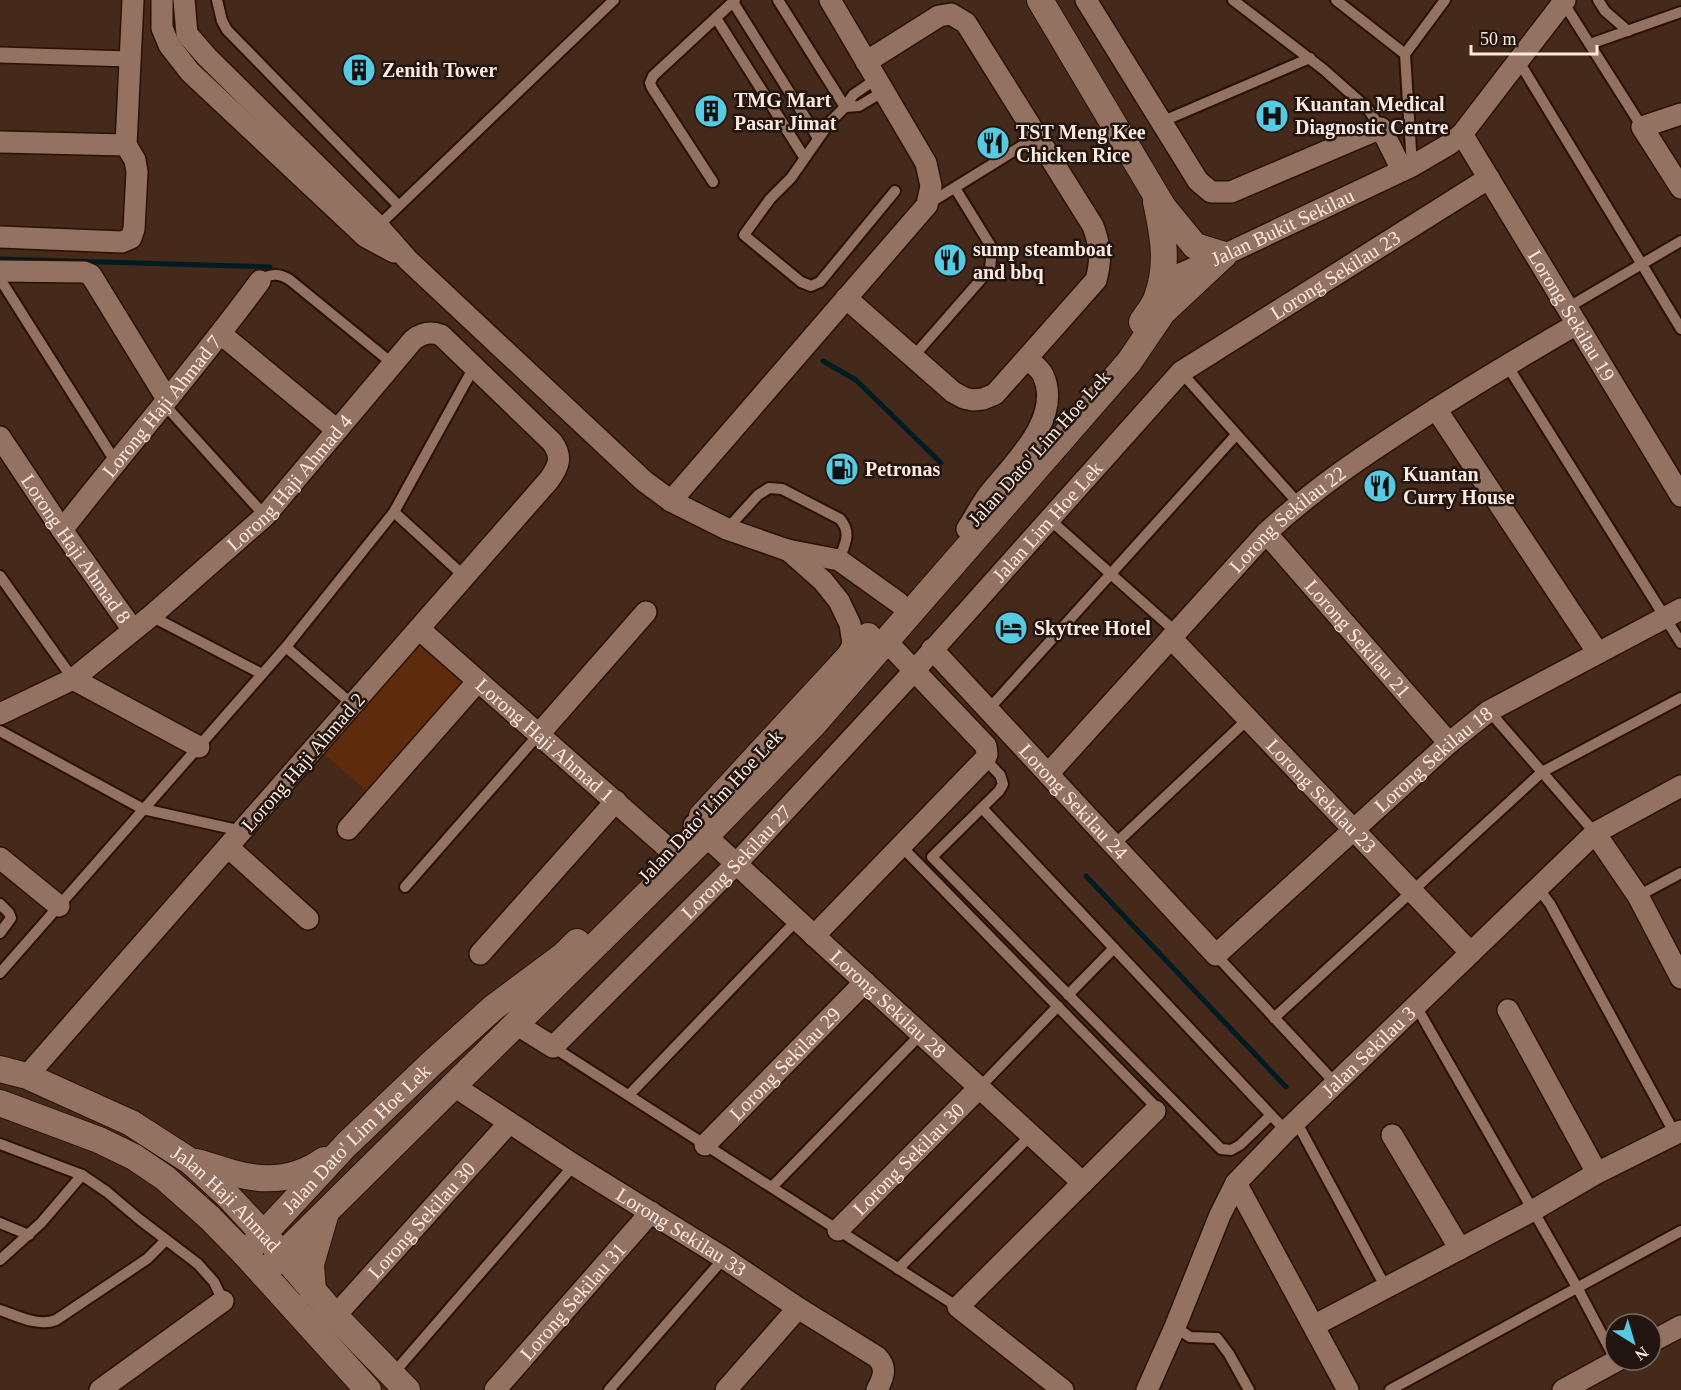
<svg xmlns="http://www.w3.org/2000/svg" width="1681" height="1390" font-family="Georgia,serif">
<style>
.green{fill:#5e2c0d}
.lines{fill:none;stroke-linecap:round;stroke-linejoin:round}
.stream{stroke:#001c22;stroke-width:5}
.service-casing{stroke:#2a1104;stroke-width:14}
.pedestrian-casing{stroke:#2a1104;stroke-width:18}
.minor-casing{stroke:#2a1104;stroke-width:24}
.tertiary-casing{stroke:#2a1104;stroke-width:28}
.service{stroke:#937261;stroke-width:10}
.pedestrian{stroke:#937261;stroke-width:15}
.minor{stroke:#937261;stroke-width:21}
.tertiary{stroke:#937261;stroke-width:26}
.labels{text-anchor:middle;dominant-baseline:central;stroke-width:5;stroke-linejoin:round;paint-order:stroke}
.poi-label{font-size:20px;font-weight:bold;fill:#fce9e0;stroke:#22150f;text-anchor:start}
.street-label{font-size:20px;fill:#fce9e0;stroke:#22150f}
</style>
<rect width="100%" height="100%" fill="#45291a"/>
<polygon class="green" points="419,644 463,683 368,792 323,753"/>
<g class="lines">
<g class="stream">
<polyline points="0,259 270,267"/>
<polyline points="823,361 856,380 941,463"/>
<polyline points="1086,876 1286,1087"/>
</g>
<defs>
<g id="service">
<polyline points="217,0 222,21 227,30 398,205"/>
<polyline points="778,0 845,107 830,122 791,178 770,199 744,235 801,282 811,286 820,282 895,191"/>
<polyline points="1233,0 1323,69 1367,108 1381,128"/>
<polyline points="1336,0 1405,54"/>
<polyline points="1598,0 1605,11 1628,31"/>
<polyline points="733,2 818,138"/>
<polyline points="1563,2 1642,127"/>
<polyline points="716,18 804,157"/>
<polyline points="1590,44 1681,12"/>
<polyline points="1518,60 1681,329"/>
<polyline points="876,79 853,95 845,107 859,106 884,91"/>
<polyline points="1161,122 1310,58"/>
<polyline points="1412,166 1405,54 1445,0"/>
<polyline points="713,182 652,88 650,83 653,76 735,0"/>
<polyline points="928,204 1038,136"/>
<polyline points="376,228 614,0"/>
<polyline points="0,279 115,461"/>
<path d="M260,281C270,273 279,273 290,280L393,364"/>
<polyline points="1567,308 1681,241"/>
<polyline points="913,357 990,269 992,248 955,188"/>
<polyline points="1507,365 1681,643"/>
<polyline points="1181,372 1298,503"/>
<polyline points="163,403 265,516"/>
<polyline points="394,512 465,577"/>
<polyline points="1049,519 1176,632"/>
<path d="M727,529L758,495L769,488L782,489L840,519C852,533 845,544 839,560"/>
<polyline points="0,576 73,679"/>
<polyline points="151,616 262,674"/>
<polyline points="286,647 353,705"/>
<polyline points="988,710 1236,435"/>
<polyline points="1489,711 1595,833"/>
<polyline points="0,731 143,809 242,831"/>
<polyline points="985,759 1000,775 1003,784 999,791 932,857 1221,1149 1231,1150 1240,1145 1271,1115"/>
<polyline points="982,808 1286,1131"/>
<polyline points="1114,845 1248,719"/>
<polyline points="901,846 1154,1105 1155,1111"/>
<polyline points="405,887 539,734"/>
<polyline points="1538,888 1550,904 1675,1134"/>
<polyline points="1638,896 1681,873"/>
<polyline points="0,904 9,913 11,918 0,933"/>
<polyline points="1216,955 1336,1084"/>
<polyline points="0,973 286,647 394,512 474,367"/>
<polyline points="1068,995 1114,948"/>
<polyline points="1416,1006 1578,1289 1615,1359"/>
<polyline points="1274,1018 1542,772 1681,698"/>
<polyline points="553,1047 958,1307"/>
<polyline points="979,1088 1058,1006"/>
<polyline points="629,1095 797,920"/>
<polyline points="1296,1121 1386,1288"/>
<polyline points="0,1144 82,1175 107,1192 139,1219 198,1264 214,1282 223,1301"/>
<polyline points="772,1187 921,1034"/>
<polyline points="0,1223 29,1235"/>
<polyline points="0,1260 41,1223 82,1175"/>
<polyline points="898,1269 1031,1135"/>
<path d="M0,1310C18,1316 38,1327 56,1320L147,1259L166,1240"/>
<polyline points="1175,1327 1190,1337 1217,1338 1229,1354 1249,1390"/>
<polyline points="392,1375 574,1165"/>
<polyline points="609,1390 724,1258"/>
<polyline points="1390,1390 1681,1231"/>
</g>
<polyline id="pedestrian" points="0,55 130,59"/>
<g id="minor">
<polyline points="162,0 162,28 169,45 190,72 366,237 394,252"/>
<polyline points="184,0 187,34 207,57 378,226 408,260 644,481 671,501 727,529 787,550 839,560 899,603"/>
<polyline points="1086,0 1198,181 1211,192 1231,192 1381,128 1402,170"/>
<polyline points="1681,114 1642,127 1681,188"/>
<path id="s1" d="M1462,134L1681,496"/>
<polyline points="0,142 126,145"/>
<polyline points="126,145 133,0"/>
<polyline points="0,237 122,242 131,238 134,229 137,172 135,160 126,145"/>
<polyline points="0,271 84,272 91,275 167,399"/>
<path id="s2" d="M1163,276L1178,275L1224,255L1412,166L1448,145L1462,134L1565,0"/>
<path d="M846,298L953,392L964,398L973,400L983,399L995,394L1096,280C1102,259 1100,245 1093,226L966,23L951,14L939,16L866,62"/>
<polyline points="221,334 337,430"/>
<polyline points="1436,409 1598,653"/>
<path id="s3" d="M0,437L62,530L133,630"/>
<polyline points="671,501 927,205 931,186 926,163 830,0"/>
<path d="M967,529C974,518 981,505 989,494C1013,464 1063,418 1043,375C1040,368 1032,363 1027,359"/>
<path id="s4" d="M62,530C127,447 197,367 260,281"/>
<path id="s5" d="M1266,533L1449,743"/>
<polyline points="788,550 823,581 839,601 850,624 853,644 845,661"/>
<path id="s6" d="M419,629L670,850"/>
<path id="s7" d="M1171,638L1471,953"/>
<path id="s8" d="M932,649L1216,955L1449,743L1489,711L1681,609"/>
<polyline points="73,679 199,747"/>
<path id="s9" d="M0,714L73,679L151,616L265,516L413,340C422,333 430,331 441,335L552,442C563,457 559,466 549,480L27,1076"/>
<polyline points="539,734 646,612"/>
<path id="s10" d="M1048,774L1266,533C1318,485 1369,452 1428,414C1477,383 1527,353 1577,324"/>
<path id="s11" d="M694,825L1083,1183"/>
<polyline points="348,829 478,681"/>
<polyline points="1595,833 1638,896 1681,978"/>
<polyline points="228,847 308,919"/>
<polyline points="0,858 59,906"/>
<polyline points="814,936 985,759 987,754 986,746 886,641"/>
<polyline points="480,954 616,801"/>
<polyline points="1508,1010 1597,1173"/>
<path id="s12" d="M516,1024L553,1047L736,864L914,671L1181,372L1489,178"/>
<path id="s13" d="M454,1086L574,1165L724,1258L798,1308L877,1357C888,1368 883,1378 877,1390"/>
<polyline points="1392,1135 1460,1249"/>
<path id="s14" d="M705,1145L865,982"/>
<polyline points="1236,1183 1348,1390"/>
<path id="s15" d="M838,1230L979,1088"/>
<path id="s16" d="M335,1316L509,1123"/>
<polyline points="1315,1325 1532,1211 1597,1173 1681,1131"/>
<polyline points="1651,1342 1681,1326"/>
<polyline points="100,1390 223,1301"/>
<path id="s17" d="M495,1390L651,1212"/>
<polyline points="726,1390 798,1308"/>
<polyline points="1063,1390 958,1307 1155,1111"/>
<path id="s18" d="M1147,1390L1175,1327L1220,1215L1236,1183L1286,1131L1595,833L1681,786"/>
<polyline points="1563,1390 1618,1360"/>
</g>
<g id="tertiary">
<path d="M1142,322C1147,314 1154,306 1157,297C1169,265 1163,234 1156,202"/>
<polyline points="702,816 868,636"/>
<path id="s19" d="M0,1069L27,1076L131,1123L190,1161L228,1196L283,1255L335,1316L407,1390"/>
<polyline points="0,1103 99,1140 134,1157 165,1178 210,1218 245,1254 368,1390"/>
<path d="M196,1162C209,1165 221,1170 233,1173C265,1182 297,1180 324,1160"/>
<path id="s20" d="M245,1254L346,1145L432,1063L493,1008L564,955L577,942"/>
<polyline points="263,1274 706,836 813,725 1129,362 1163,312 1224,255 1195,246 1163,207 1040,0"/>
<polyline points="313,1292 311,1264 325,1216"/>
</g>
</defs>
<use href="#service" class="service-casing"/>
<use href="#pedestrian" class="pedestrian-casing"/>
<use href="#minor" class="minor-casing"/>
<use href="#tertiary" class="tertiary-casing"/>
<use href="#service" class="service"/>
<use href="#pedestrian" class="pedestrian"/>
<use href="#minor" class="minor"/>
<use href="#tertiary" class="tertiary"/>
</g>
<defs>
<symbol id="building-disc" viewBox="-11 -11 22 22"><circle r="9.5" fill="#55cae0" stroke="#22150f"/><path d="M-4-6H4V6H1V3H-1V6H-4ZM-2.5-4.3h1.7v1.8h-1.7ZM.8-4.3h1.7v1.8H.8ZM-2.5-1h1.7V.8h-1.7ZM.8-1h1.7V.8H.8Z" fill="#111"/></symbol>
<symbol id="hospital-disc" viewBox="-11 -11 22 22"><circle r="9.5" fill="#55cae0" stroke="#22150f"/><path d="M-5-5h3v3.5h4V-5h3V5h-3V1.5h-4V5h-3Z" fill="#111"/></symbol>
<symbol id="restaurant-disc" viewBox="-11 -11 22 22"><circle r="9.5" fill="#55cae0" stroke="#22150f"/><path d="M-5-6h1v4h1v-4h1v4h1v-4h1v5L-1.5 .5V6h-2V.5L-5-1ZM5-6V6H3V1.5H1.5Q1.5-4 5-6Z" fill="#111"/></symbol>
<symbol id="fuel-disc" viewBox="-11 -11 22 22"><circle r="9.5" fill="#55cae0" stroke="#22150f"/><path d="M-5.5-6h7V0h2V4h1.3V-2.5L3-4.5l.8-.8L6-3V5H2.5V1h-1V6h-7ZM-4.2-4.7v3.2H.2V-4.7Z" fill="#111"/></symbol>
<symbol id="hotel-disc" viewBox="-11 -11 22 22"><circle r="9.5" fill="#55cae0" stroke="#22150f"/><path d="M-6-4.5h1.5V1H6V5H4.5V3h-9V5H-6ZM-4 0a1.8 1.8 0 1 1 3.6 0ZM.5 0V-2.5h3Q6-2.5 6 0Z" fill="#111"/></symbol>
</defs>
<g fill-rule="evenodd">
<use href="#building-disc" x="340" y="51" width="38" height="38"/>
<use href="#building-disc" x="692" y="92" width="38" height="38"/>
<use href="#hospital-disc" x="1253" y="97" width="38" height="38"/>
<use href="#restaurant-disc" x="974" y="124" width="38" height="38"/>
<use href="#restaurant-disc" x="931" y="241" width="38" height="38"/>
<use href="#fuel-disc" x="823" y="450" width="38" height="38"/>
<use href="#restaurant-disc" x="1361" y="467" width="38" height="38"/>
<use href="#hotel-disc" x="992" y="609" width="38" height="38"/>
</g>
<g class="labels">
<g class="poi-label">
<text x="382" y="70">Zenith Tower</text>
<text x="734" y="100">TMG Mart<tspan x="734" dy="23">Pasar Jimat</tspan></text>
<text x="1295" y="104">Kuantan Medical<tspan x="1295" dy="23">Diagnostic Centre</tspan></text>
<text x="1016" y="132">TST Meng Kee<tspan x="1016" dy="23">Chicken Rice</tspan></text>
<text x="973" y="249">sump steamboat<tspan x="973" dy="23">and bbq</tspan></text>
<text x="865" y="469">Petronas</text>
<text x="1403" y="474">Kuantan<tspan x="1403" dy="23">Curry House</tspan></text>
<text x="1034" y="628">Skytree Hotel</text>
</g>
<g class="street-label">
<text stroke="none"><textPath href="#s2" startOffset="130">Jalan Bukit Sekilau</textPath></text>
<text stroke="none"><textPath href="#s12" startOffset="1148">Lorong Sekilau 23</textPath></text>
<text stroke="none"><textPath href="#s1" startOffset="212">Lorong Sekilau 19</textPath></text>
<text stroke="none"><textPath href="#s4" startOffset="159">Lorong Haji Ahmad 7</textPath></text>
<text transform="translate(1039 448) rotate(-48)">Jalan Dato' Lim Hoe Lek</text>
<text stroke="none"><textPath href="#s9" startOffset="374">Lorong Haji Ahmad 4</textPath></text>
<text stroke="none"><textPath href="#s10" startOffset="350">Lorong Sekilau 22</textPath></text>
<text stroke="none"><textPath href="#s12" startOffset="765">Jalan Lim Hoe Lek</textPath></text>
<text stroke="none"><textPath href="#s3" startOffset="135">Lorong Haji Ahmad 8</textPath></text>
<text stroke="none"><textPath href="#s5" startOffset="140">Lorong Sekilau 21</textPath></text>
<text stroke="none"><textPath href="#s6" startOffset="168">Lorong Haji Ahmad 1</textPath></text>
<text stroke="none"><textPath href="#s8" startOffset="710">Lorong Sekilau 18</textPath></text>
<text transform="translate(303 762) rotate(-49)">Lorong Haji Ahmad 2</text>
<text stroke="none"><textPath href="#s7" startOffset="218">Lorong Sekilau 23</textPath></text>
<text stroke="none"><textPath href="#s8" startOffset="208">Lorong Sekilau 24</textPath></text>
<text transform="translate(710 806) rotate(-47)">Jalan Dato' Lim Hoe Lek</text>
<text stroke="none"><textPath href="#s12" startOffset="304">Lorong Sekilau 27</textPath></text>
<text stroke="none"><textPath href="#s11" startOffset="264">Lorong Sekilau 28</textPath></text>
<text stroke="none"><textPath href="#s18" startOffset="412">Jalan Sekilau 3</textPath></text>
<text stroke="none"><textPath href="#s14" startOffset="114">Lorong Sekilau 29</textPath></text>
<text stroke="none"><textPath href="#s20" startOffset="160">Jalan Dato' Lim Hoe Lek</textPath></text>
<text stroke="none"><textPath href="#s15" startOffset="100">Lorong Sekilau 30</textPath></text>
<text stroke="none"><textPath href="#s19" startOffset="264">Jalan Haji Ahmad</textPath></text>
<text stroke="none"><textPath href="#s16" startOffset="129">Lorong Sekilau 30</textPath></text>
<text stroke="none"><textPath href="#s13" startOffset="270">Lorong Sekilau 33</textPath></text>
<text stroke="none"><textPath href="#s17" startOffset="118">Lorong Sekilau 31</textPath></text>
</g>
</g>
<g transform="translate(1633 1342) rotate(143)"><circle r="28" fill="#22150f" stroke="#796a63" stroke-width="1.5"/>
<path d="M0-4.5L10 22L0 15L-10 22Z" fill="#55cae0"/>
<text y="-9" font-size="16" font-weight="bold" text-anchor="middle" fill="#fce9e0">N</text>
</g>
<path d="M1471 45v9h126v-9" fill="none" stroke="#fce9e0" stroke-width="3"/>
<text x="1480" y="45" font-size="18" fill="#fce9e0" stroke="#22150f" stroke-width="4.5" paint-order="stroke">50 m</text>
</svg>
